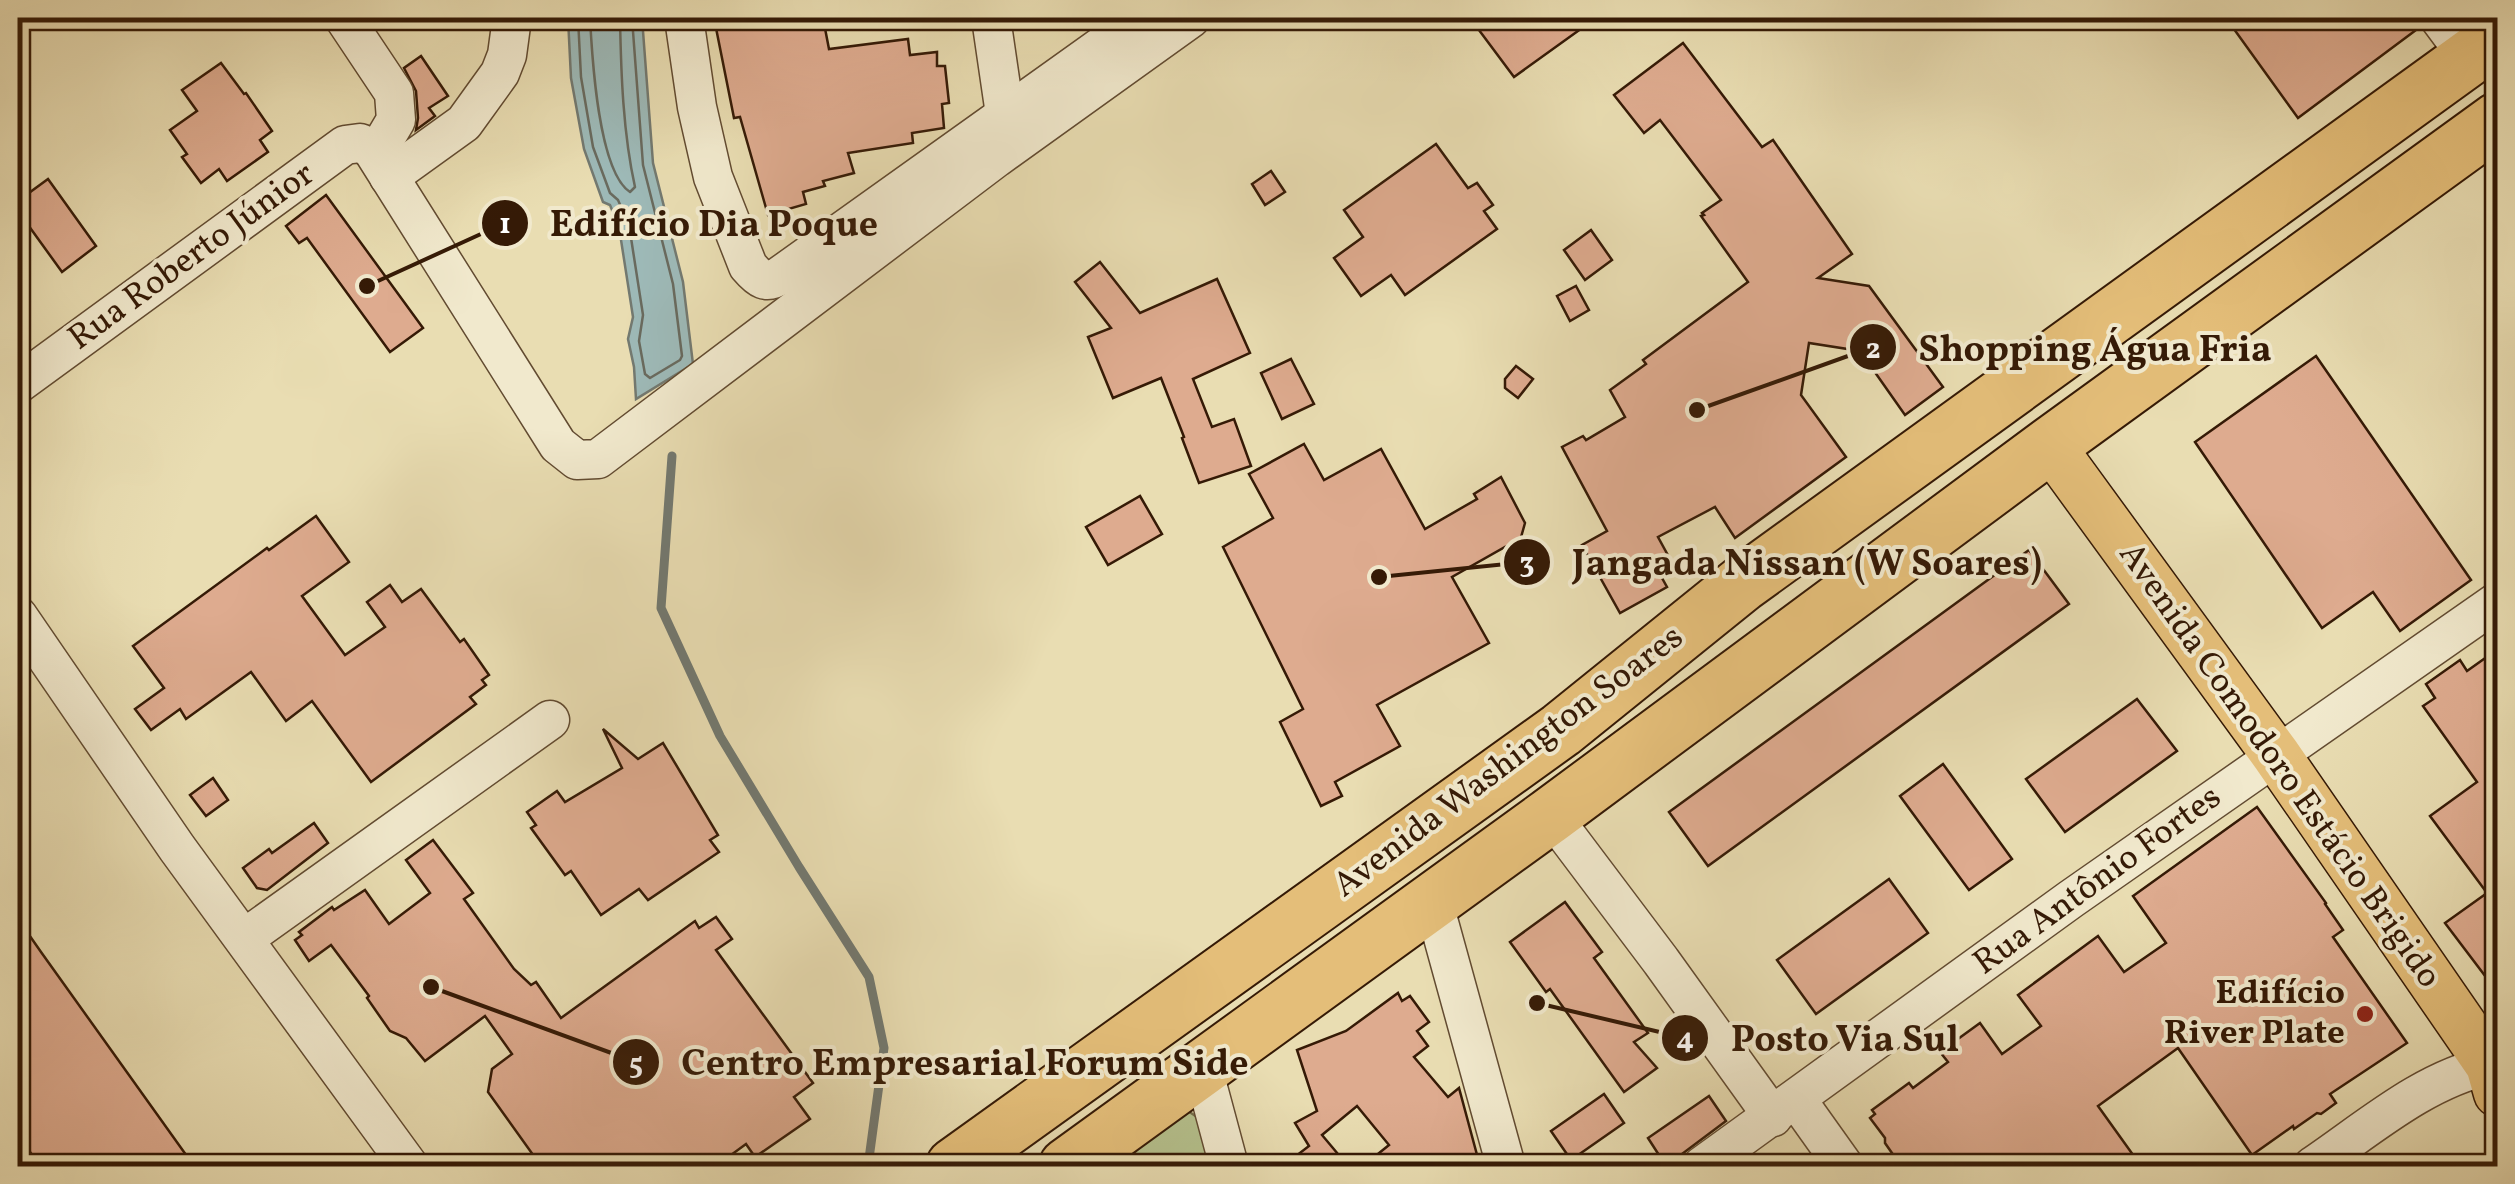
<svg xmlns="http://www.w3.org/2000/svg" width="2515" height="1184" font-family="Vollkorn,serif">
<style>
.green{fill:#b5c18d;stroke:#756e4a;stroke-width:2.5}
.water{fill:#9db9b7;stroke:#737970;stroke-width:2.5}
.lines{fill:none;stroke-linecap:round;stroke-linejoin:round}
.shore{stroke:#696a5e;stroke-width:2.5}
.stream{stroke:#737970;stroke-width:9}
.building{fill:#deab8f;stroke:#351a06;stroke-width:2.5}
.minor-casing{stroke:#624b31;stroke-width:41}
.major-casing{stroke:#351a06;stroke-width:51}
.highway-casing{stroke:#351a06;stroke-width:59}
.minor{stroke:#f1e9cd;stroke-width:38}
.major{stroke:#e4be79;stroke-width:48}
.highway{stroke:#e4be79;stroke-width:55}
.poi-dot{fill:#8f2418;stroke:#f1e9cd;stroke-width:4}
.labels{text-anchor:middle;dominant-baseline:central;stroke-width:8;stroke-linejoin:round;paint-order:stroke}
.street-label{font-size:35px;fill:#351a06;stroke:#f1e9cd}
.poi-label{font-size:35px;font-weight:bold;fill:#351a06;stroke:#f1e9cd;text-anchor:end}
.leader{fill:none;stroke:#351a06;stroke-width:4}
.callout-dot{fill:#351a06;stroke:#f1e9cd;stroke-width:4}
.mark-label{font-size:30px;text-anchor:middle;font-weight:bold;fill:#fff}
.callout-label{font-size:38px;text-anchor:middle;font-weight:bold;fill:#351a06;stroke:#f1e9cd;stroke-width:8;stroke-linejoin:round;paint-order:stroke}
</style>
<rect width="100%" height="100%" fill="#e9ddb2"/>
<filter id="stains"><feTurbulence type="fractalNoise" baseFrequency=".002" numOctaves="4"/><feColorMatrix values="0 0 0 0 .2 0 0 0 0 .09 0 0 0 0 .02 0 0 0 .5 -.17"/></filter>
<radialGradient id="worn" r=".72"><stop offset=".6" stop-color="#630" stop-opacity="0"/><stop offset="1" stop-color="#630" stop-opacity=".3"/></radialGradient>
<polygon class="green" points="1188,1111 1197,1117 1210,1166 1122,1166 1167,1118"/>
<polygon class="water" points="568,18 642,18 653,163 683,282 693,364 636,399 634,367 628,339 633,317 619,227 610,205 603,202 584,149 571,78"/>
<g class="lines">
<g class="shore">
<polyline points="578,18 581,77 593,147 610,193 618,200 629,225 643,315 639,341 645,374 650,378 680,360 682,356 673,284 643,165 632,18"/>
<path d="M590,18C592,56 598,171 630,192L635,187C623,133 621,73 620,18"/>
</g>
<polyline class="stream" points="672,456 661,608 720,736 799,867 869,977 884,1048 868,1166"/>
</g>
<g class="building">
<polygon points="714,18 823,18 829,49 908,39 910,55 937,52 937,66 945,66 949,103 942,104 944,128 912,133 913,143 848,153 854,173 823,181 825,186 803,192 806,204 768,215 740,117 734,118"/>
<polygon points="1470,18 1596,18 1514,77"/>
<polygon points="2226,18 2407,18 2416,30 2298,118"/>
<polygon points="1683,43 1762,147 1773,140 1852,254 1818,278 1869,286 1943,387 1905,415 1860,351 1809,343 1801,395 1846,457 1735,538 1715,507 1658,537 1676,570 1662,578 1667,587 1620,613 1582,545 1607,531 1562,447 1583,436 1586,440 1625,417 1610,390 1646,364 1643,360 1748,282 1701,216 1704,215 1702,213 1721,200 1660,120 1644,133 1614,95"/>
<polygon points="421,56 448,96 429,108 435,116 416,130 418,118 416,91 404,68"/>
<polygon points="221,63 244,94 246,93 272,131 260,140 268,152 227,181 219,169 201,183 182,157 187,154 170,130 197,111 182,90"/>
<polygon points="1436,144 1468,188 1477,183 1493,205 1484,211 1497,229 1405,295 1391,275 1361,296 1334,258 1363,237 1344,210"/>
<polygon points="1271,171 1285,192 1265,205 1252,184"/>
<polygon points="48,179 96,246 62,272 18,211 18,201"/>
<polygon points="326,195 423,328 390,352 307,238 299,243 286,226"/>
<polygon points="1591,230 1612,260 1585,280 1564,250"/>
<polygon points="1100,262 1140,313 1217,279 1250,353 1193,379 1212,427 1234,419 1251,466 1199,483 1182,438 1184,437 1161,378 1113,398 1088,337 1111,328 1075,282"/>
<polygon points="1576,286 1589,310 1570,321 1557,296"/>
<polygon points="2316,356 2471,580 2400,631 2373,592 2322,628 2195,442"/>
<polygon points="1291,359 1314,404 1282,419 1261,373"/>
<polygon points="1516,366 1533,379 1518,398 1505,388 1505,379"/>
<polygon points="1304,444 1324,480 1381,449 1425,529 1477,499 1474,494 1501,477 1525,523 1514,562 1505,547 1452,577 1489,643 1377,705 1400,746 1335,782 1342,796 1321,806 1280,722 1303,709 1223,547 1273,518 1249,474"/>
<polygon points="1140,496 1162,534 1108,565 1086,527"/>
<polygon points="316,516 349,562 302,596 345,655 385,627 367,602 390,585 402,602 421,589 460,642 464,639 489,675 482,680 486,685 470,697 476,704 371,782 312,701 286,721 251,672 186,719 180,709 151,730 135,709 164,688 133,646 267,548 269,550"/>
<polygon points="2029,550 2069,604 1708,866 1669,812"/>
<polygon points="2498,649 2498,993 2445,923 2487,893 2430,816 2477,782 2423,706 2435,698 2426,684 2460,660 2467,671"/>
<polygon points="2137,699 2177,751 2065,832 2026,779"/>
<polygon points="603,729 638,759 663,743 718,835 710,840 719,852 648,900 639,889 601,915 571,871 565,875 531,828 536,825 527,812 557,791 565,802 622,768"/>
<polygon points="1943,764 2012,859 1969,890 1900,796"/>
<polygon points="213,778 228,800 206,816 190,795"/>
<polygon points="2257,807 2326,903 2325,904 2343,930 2333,937 2407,1043 2330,1094 2336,1103 2321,1114 2317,1113 2294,1129 2293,1126 2252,1155 2178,1048 2098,1106 2141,1166 1901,1166 1885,1143 1885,1138 1870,1118 1875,1114 1872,1110 1909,1083 1913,1088 1948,1062 1940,1052 1980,1023 2002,1054 2041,1026 2018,995 2098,936 2124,972 2166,943 2133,896"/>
<polygon points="314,823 328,843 267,890 257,888 243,868 269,849 272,853"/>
<polygon points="433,840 473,893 464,899 514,969 531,985 536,982 561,1018 695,921 699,928 716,917 732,939 716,950 813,1083 794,1097 810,1119 755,1157 746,1144 716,1166 541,1166 488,1092 492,1069 512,1054 485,1016 425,1061 406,1038 390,1031 367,998 369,996 331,945 309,961 295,940 302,935 299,932 332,907 334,910 365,890 389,924 430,893 406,860"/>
<polygon points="1889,879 1928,933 1816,1014 1777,960"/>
<polygon points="1565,902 1602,952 1594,958 1648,1033 1634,1042 1657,1068 1624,1092 1550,989 1546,992 1510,942"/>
<polygon points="18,919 41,952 194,1166 40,1166 18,1135"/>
<polygon points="1398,993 1402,1001 1410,996 1429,1022 1417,1031 1428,1046 1414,1057 1448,1097 1459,1088 1480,1166 1363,1166 1389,1145 1357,1106 1322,1135 1348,1166 1283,1166 1309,1146 1295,1123 1317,1111 1297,1050 1346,1031"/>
<polygon points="1604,1094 1624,1123 1571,1160 1551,1131"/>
<polygon points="1709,1096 1726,1121 1666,1166 1648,1138"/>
</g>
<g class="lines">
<defs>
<g id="minor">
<polyline points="344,18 394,93 396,120 383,142 371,148"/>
<path d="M684,18L697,107L713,177L748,266C759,279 766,285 781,275L1141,18"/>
<polyline points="991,18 1005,114"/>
<polyline points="2439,18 2468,57"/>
<polyline points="371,148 558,445 577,460 598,459 996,158 1191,18"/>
<polyline points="389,177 464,123 500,73 507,55 512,18"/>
<polyline points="18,384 345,145 360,143 371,148"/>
<polyline points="18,616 177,848 409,1166"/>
<polyline points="1551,815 1661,961 1773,1117"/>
<polyline points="1433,901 1506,1166"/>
<polyline points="245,938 550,720"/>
<polyline points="1203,1069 1229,1166"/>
<polyline points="1797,1100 1844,1166"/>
<polyline points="1702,1166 2071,899 2498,601"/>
<path d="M2313,1166C2369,1128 2423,1080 2490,1065"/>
</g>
<polyline id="major" points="2050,445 2276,755 2490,1065 2498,1093"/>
<g id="highway">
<polyline points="954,1166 1561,730 1742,584 2498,37"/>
<polyline points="1067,1166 1551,815 2050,445 2498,120"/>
</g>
</defs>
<use href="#minor" class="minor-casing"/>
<use href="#major" class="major-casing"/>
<use href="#highway" class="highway-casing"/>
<use href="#minor" class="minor"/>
<use href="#major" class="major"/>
<use href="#highway" class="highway"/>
</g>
<circle class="poi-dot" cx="2365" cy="1014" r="10"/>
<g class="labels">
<g class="street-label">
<text transform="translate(192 257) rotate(-36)">Rua Roberto Júnior</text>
<text transform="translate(1509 762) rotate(-37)">Avenida Washington Soares</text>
<text transform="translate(2279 766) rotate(55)">Avenida Comodoro Estácio Brigido</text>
<text transform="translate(2098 881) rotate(-36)">Rua Antônio Fortes</text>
</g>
<g class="poi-label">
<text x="2345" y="994">Edifício<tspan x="2345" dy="40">River Plate</tspan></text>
</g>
</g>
<path class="leader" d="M367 286L505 223M1697 410L1873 347M1379 577L1527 562M1537 1003L1685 1038M431 987L636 1062"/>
<g class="callout-dot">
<circle cx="367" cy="286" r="10"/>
<circle cx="1697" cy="410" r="10"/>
<circle cx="1379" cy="577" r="10"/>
<circle cx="1537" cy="1003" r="10"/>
<circle cx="431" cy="987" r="10"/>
<circle cx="505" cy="223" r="25"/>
<circle cx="1873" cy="347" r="25"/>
<circle cx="1527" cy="562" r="25"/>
<circle cx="1685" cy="1038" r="25"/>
<circle cx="636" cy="1062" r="25"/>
</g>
<g class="mark-label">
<text x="505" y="233">1</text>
<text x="1873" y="358">2</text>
<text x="1527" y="572">3</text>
<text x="1685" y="1048">4</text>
<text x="636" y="1073">5</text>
</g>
<g class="callout-label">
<text x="714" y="236">Edifício Dia Poque</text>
<text x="2095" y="361">Shopping Água Fria</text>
<text x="1807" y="575">Jangada Nissan (W Soares)</text>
<text x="1845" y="1051">Posto Via Sul</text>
<text x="965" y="1075">Centro Empresarial Forum Side</text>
</g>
<rect width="2515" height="1184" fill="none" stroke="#e9ddb2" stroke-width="60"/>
<rect x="20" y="20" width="2475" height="1144" fill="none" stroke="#351a06" stroke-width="5"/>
<rect x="30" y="30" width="2455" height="1124" fill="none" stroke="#351a06" stroke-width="2.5"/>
<rect width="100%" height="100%" filter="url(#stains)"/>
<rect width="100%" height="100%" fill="url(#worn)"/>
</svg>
